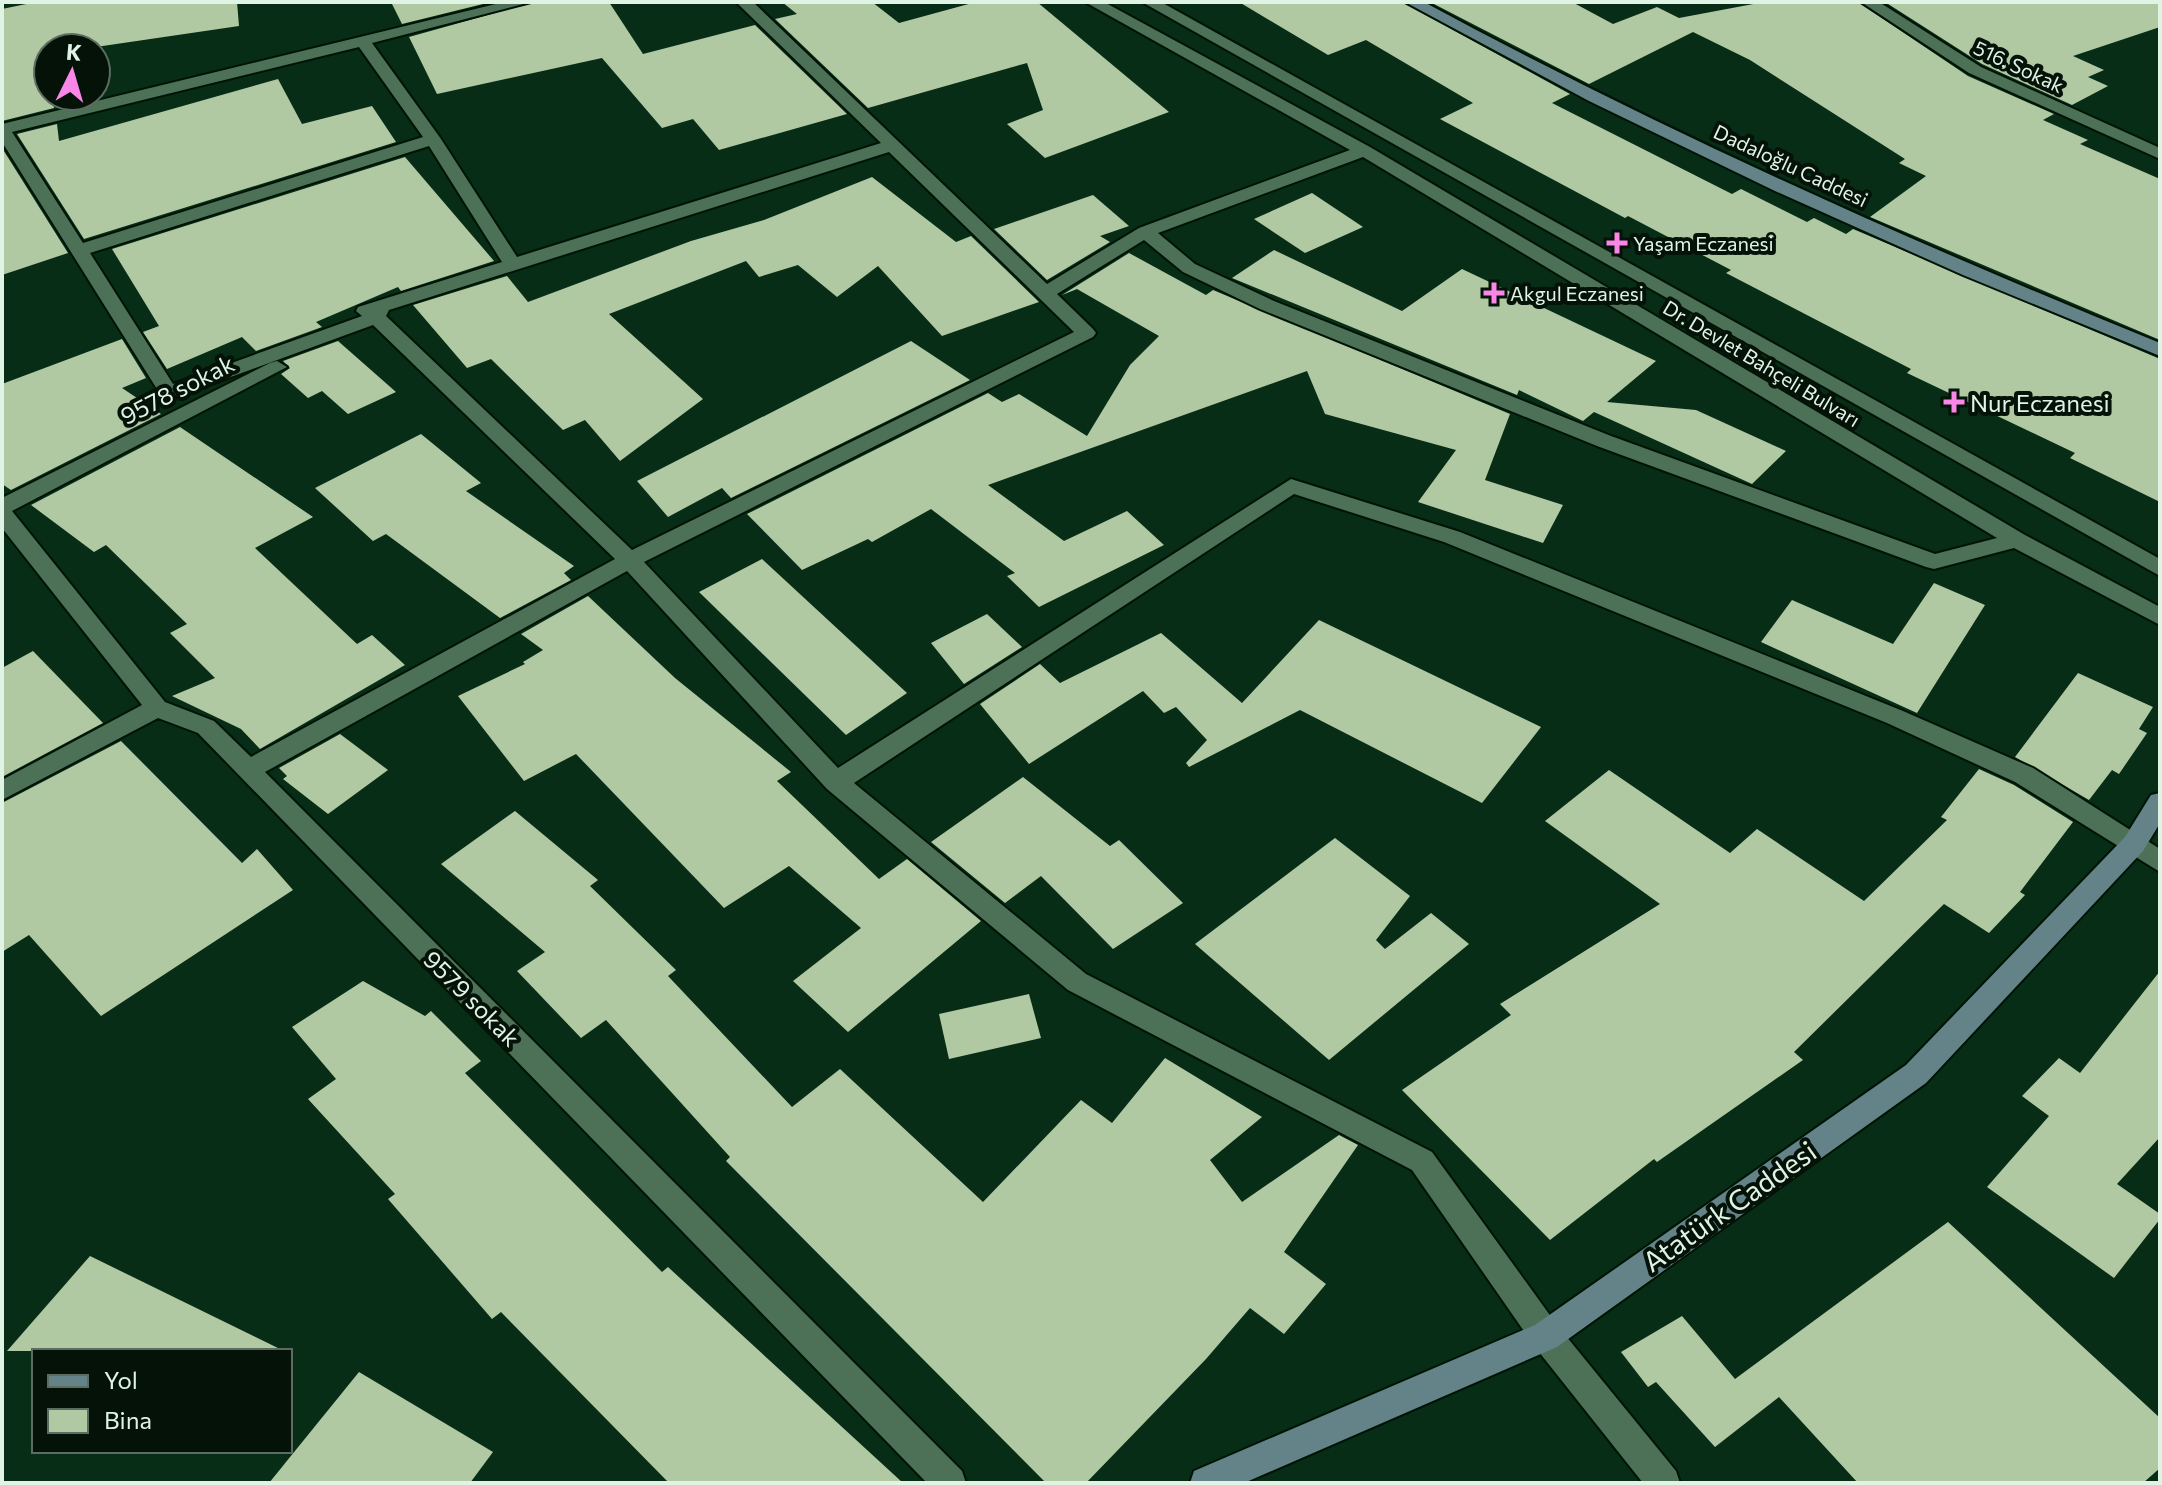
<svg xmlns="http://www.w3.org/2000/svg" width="2162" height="1485" font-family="Commissioner,sans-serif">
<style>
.building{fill:#b1c9a3}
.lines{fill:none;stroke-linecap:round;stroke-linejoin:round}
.street-casing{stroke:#001405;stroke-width:4}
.secondary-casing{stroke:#001405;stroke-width:4}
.street{fill:#4c7157;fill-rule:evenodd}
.secondary{fill:#648388;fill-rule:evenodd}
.poi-dot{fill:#fa87e7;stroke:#041208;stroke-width:3}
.labels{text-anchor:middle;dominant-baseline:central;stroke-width:8;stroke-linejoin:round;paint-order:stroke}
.far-street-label{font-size:20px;fill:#e0f4e5;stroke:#041208}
.far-poi-label{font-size:20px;fill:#e0f4e5;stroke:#041208;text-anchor:start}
.street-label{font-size:24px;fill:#e0f4e5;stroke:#041208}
.poi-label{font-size:24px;fill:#e0f4e5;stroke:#041208;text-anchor:start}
.near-street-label{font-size:28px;fill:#e0f4e5;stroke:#041208}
</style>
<rect width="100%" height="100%" fill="#082d17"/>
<g class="building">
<polygon points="36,2 237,2 239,26 89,48 45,48 48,96 53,96 54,108 2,121 2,9"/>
<polygon points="391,2 491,2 402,24"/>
<polygon points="534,2 609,2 643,54 755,25 847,114 719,150 693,119 662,128 602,58 437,94 409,37"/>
<polygon points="782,2 872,2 899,23 976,2 1037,2 1169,112 1045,158 1007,124 1043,110 1027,63 868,108 775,19 797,14"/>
<polygon points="1239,2 1402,2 1570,94 1552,103 1732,194 1741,189 1807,222 1814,218 1846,234 1853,229 2160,359 2160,502 2070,458 2075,453 1907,373 1911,369 1726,273 1731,270 1628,216 1625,218 1440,119 1473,103 1366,40 1328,55"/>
<polygon points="1430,2 1572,2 1613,24 1657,7 1679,18 1764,2 1858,2 1968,76 2054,114 2043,120 2088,140 2080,144 2160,179 2160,340 1870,217 1926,176 1899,163 1905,159 1750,60 1693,32 1589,84"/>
<polygon points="1885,2 2160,2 2160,27 2073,56 2104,70 2088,77 2108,86 2072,105 1982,64"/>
<polygon points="278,79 302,124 372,106 396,142 84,239 17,134 57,124 59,141"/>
<polygon points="2,148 68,253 2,275"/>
<polygon points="405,157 494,261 401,291 398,287 316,322 322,327 256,351 242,337 167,369 143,332 159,326 112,249"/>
<polygon points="872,177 956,242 971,236 1039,302 942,336 878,266 837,297 798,265 759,277 746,261 609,314 703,399 620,461 585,420 563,430 491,359 467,368 413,305 507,276 528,302 691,241 764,220"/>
<polygon points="1312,193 1363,227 1305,253 1254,219"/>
<polygon points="1093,195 1129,226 1100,236 1110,242 1047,280 994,229"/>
<polygon points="1274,250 1402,311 1462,269 1656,361 1607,402 1696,410 1786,451 1752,484 1594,412 1583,421 1519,390 1517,395 1232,278"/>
<polygon points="1129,253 1206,295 1213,290 1510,414 1485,480 1563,505 1543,543 1418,502 1456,450 1325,414 1307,371 988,485 1064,541 1127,511 1164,545 1039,607 1007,576 1015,573 931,509 872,542 868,539 802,570 747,514 988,393 1002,402 1019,394 1087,436 1130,365 1159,336 1077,289 1062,295"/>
<polygon points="122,339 146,378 122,388 161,414 11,490 2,484 2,384"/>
<polygon points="338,341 396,392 348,414 322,391 308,398 281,374 290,368 283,361"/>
<polygon points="911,341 970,380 731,498 722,488 668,517 637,481"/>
<polygon points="180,427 313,517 255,548 357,644 372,635 405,665 260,749 241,729 172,696 215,678 170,633 187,624 106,545 94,552 31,505"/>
<polygon points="421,434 481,483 466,491 574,566 564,573 571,580 500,618 386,534 373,541 315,488"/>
<polygon points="762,559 907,693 846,735 699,592"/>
<polygon points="1934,583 1985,605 1917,713 1761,642 1792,600 1893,644"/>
<polygon points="588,596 675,678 791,772 777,781 879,879 907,859 981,921 848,1032 793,981 861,928 789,866 724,908 576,754 524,781 458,696 525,664 523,662 543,650 521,634"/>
<polygon points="987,614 1022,647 964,684 931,643"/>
<polygon points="1319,620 1541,727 1482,803 1300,710 1189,767 1186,763 1207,740 1176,707 1164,713 1143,691 1029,764 980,704 1040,664 1060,683 1161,633 1242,703"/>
<polygon points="33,651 103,723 2,777 2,668"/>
<polygon points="2078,673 2153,707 2139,729 2147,733 2119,774 2112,770 2089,800 2015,757"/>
<polygon points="340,734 388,770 328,814 283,779 287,776 279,768"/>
<polygon points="121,741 242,863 257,849 293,890 101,1016 29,935 2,952 2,803"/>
<polygon points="1979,769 2014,785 2073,822 2020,892 2025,895 1989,933 1944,904 1794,1052 1803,1060 1657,1162 1654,1159 1550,1240 1402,1090 1511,1015 1500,1004 1660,904 1545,821 1609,770 1730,853 1757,829 1864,901 1947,820 1941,817"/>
<polygon points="1023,777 1110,846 1119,840 1183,903 1113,949 1041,876 1005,903 931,842"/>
<polygon points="515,811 598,880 590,886 676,970 668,976 792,1107 840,1069 983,1202 1081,1100 1112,1123 1165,1058 1262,1117 1210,1160 1242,1202 1339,1135 1358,1145 1284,1252 1326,1284 1284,1334 1250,1308 1206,1359 1086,1483 1046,1483 726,1161 730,1157 606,1020 581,1038 517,971 545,952 441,864"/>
<polygon points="1335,838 1410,896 1376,940 1385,949 1431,913 1469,944 1329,1060 1195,944"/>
<polygon points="2160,971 2160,1137 2117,1184 2160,1214 2160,1219 2114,1278 1987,1187 2049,1116 2022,1096 2059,1058 2080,1073"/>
<polygon points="363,981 425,1016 431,1011 481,1061 465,1073 662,1272 668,1267 903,1483 669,1483 501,1312 492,1319 388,1199 395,1194 308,1099 336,1079 292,1027"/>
<polygon points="1029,994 1041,1038 949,1059 939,1014"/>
<polygon points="1948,1222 2160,1418 2160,1468 2143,1483 1858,1483 1779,1397 1715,1447 1656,1382 1648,1387 1621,1352 1682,1316 1735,1379"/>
<polygon points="90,1256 284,1351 7,1351"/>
<polygon points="359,1372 493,1452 470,1483 269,1483"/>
</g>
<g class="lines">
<defs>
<g id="street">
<path d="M504,2H531L372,43L441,139L517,257L881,143L736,2H753L1047,284L1139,228L1350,150L1085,2H1104L1370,147L2025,535L2160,607V625L2014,548L1934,569L1926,567L1597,446L1260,309L1183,272L1144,240L1057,294L1093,329L1096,333L1093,337L644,562L838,768L1291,479L1460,532L1903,711L2033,768L2160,849V872L2015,782L1887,723L1444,542L1294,494L854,783L1086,974L1432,1152L1557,1325L1676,1471L1680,1483H1643L1535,1347L1412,1170L1068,990L827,789L627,571L265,772L962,1471L966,1483H927L198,733L158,718L2,800V780L142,705L2,528V498L270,363L277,361L287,367L12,511L165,702L214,721L251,757L615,559L373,325L176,397H162L2,142V124ZM359,47L423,137L83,243L12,132ZM429,146L502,262L358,307L356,311L362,316L173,384L90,253ZM889,152L1074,332L632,550L386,316L389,310ZM1363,157L1997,538L1935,554L1611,436L1274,301L1195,264L1158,233Z"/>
<polygon points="1142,2 1161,2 2160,559 2160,576"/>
<polygon points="1861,2 1879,2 1981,67 2160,148 2160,159 1969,73"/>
</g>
<g id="secondary">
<path d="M1405,2H1424C1663,131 1909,241 2160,343V356L1963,275L1775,191L1589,101Z"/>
<polygon points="2160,793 2160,823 2143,851 1926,1083 1557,1347 1244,1483 1190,1483 1194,1471 1535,1325 1906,1065 2125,837 2151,795"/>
</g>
</defs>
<use href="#street" class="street-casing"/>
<use href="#secondary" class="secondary-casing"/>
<use href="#street" class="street"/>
<use href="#secondary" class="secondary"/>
</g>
<g class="poi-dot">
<path d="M1613 231h8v8h8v8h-8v8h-8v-8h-8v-8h8z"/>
<path d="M1490 281h8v8h8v8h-8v8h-8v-8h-8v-8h8z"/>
<path d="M1950 390h8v8h8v8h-8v8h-8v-8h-8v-8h8z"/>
</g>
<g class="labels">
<g class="far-street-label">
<text transform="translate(2019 66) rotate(25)">516. Sokak</text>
<text transform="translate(1791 165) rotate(25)">Dadaloğlu Caddesi</text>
<text transform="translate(1762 363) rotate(31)">Dr. Devlet Bahçeli Bulvarı</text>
</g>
<g class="far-poi-label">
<text x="1633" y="243">Yaşam Eczanesi</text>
<text x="1510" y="293">Akgul Eczanesi</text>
</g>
<g class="street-label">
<text transform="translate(177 389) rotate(-27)">9578 sokak</text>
<text transform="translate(472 998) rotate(45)">9579 sokak</text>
</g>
<g class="poi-label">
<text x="1970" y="402">Nur Eczanesi</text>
</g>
<g class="near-street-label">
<text transform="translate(1729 1206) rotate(-35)">Atatürk Caddesi</text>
</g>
</g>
<rect width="2162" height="1485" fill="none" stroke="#e0f4e5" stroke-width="8"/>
<rect x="32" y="1349" width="260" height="104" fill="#041208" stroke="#5c6c60" stroke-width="2"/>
<rect x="48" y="1375" width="40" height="12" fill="#648388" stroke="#5c6c60" stroke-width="2"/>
<text x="104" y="1389" font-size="24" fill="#e0f4e5">Yol</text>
<rect x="48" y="1409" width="40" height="24" fill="#b1c9a3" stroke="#5c6c60" stroke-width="2"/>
<text x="104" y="1429" font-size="24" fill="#e0f4e5">Bina</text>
<g transform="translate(72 72) rotate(5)"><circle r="38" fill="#041208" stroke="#5c6c60" stroke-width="2"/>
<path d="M0-6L14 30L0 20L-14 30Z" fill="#fa87e7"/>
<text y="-12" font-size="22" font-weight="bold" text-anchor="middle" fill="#e0f4e5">K</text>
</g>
</svg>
